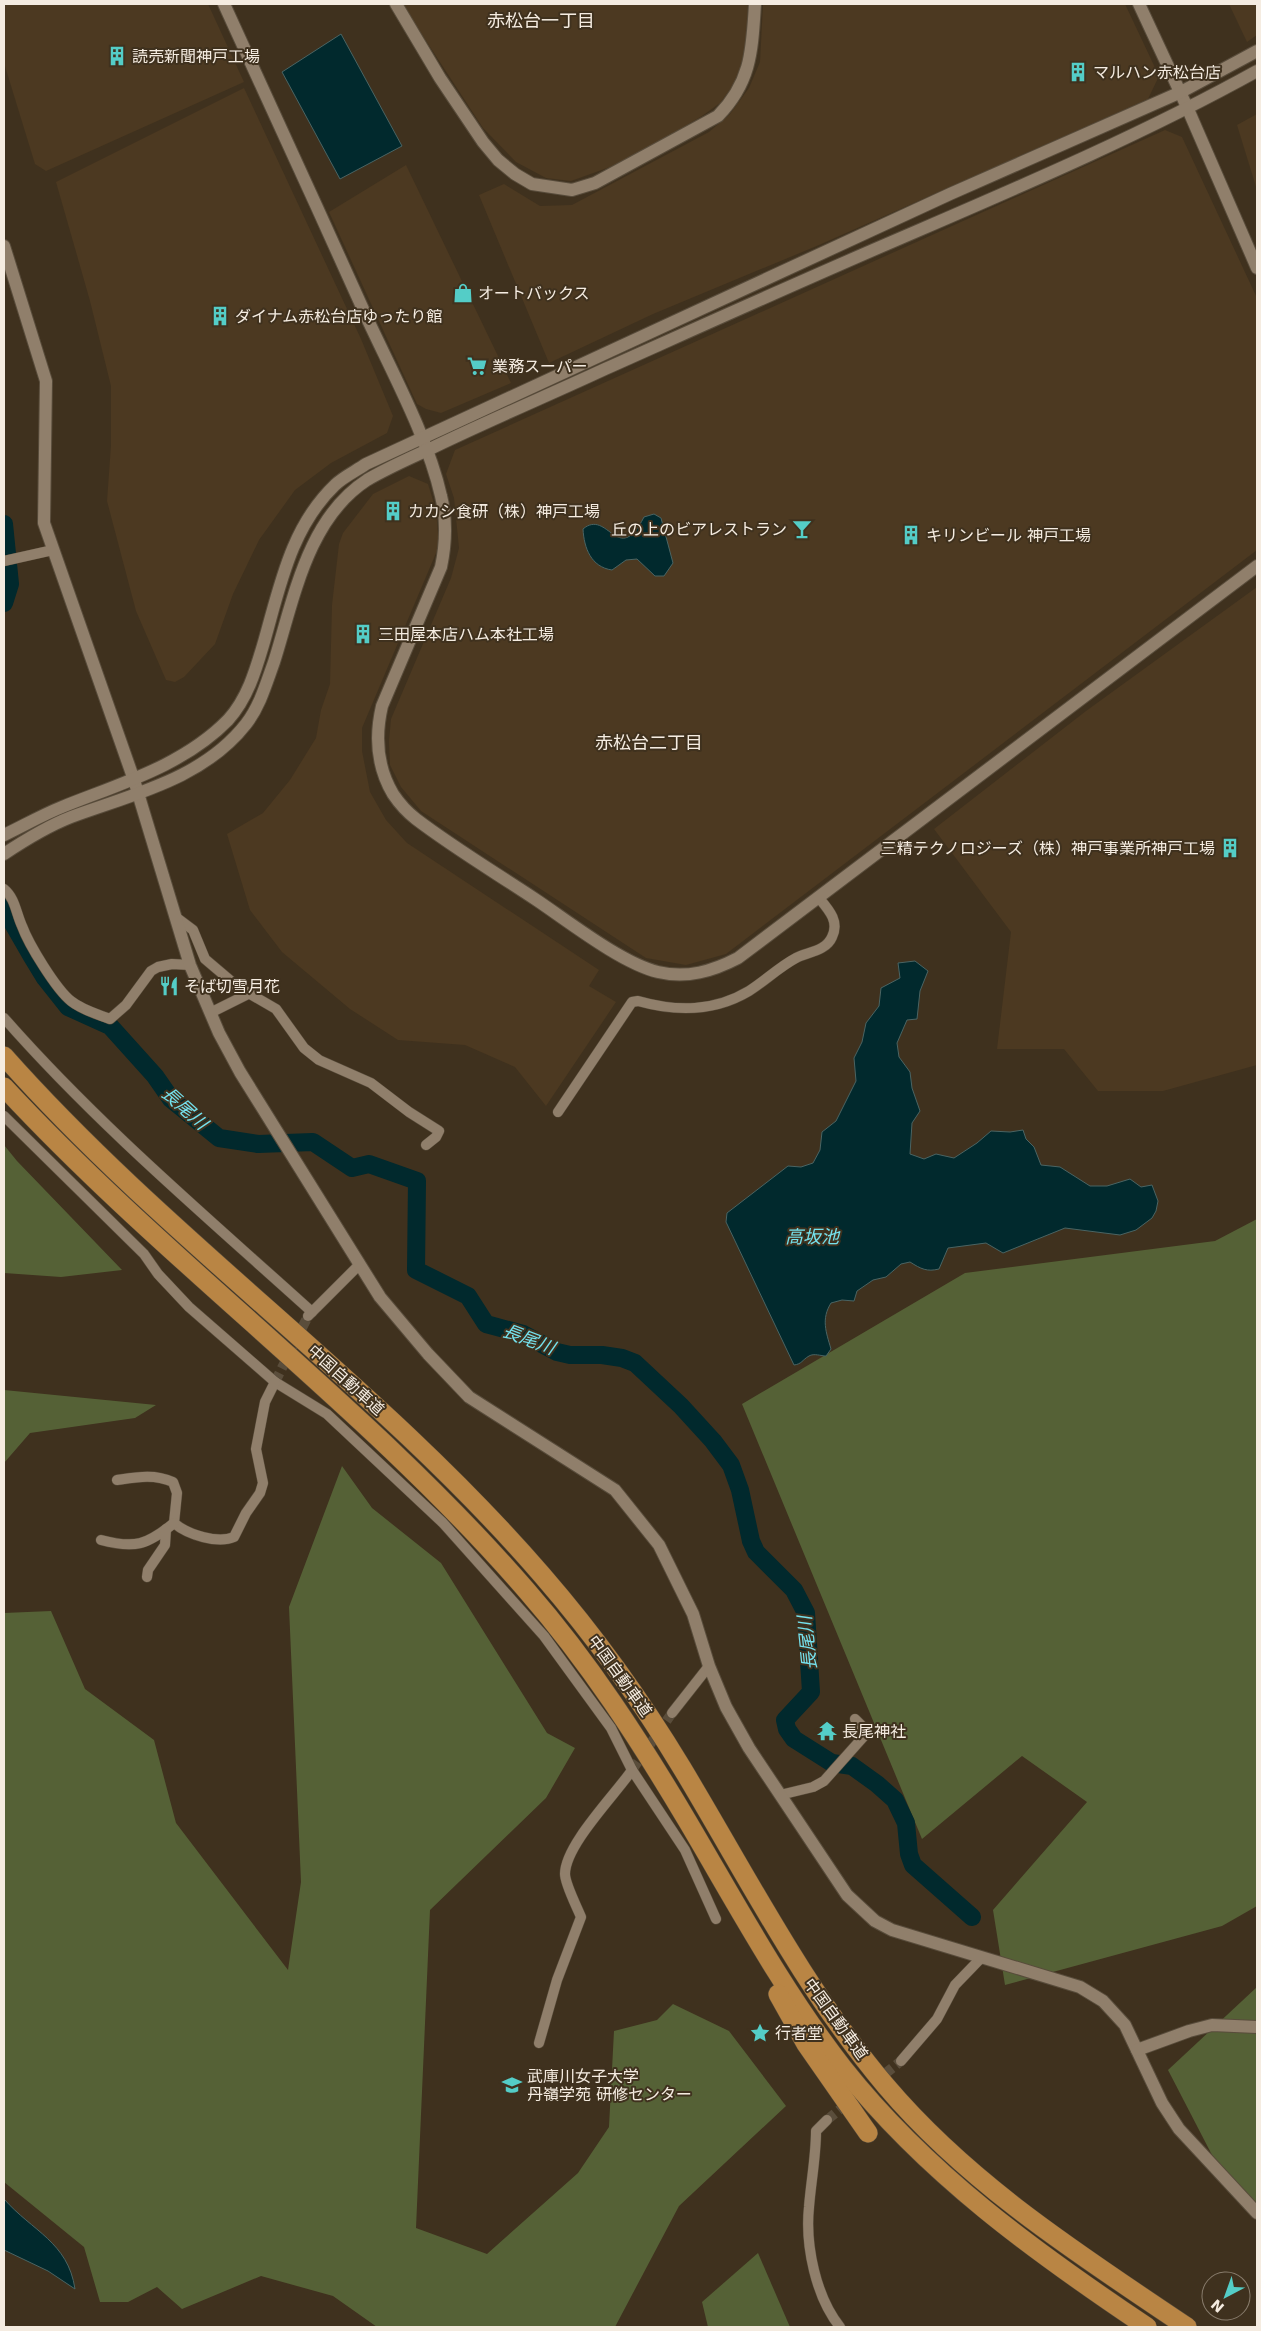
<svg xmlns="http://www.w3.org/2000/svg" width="1261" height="2331" font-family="'DejaVu Sans','Noto Sans JP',sans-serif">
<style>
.built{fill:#4c3921}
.green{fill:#556136}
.water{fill:#01292d;stroke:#4a6463}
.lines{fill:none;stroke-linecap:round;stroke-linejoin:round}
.river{stroke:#01292d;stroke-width:18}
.minor-tunnel{stroke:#5a4d3b;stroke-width:10;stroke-dasharray:10 5;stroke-linecap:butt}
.minor-casing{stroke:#584c3b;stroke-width:11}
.tertiary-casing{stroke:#584c3b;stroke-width:14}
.motorway-casing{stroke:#584c3b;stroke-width:20}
.minor{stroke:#907f6b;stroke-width:10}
.tertiary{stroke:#907f6b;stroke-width:12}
.motorway{stroke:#b98544;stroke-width:19}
.labels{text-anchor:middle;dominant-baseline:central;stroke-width:4;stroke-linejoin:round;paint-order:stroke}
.poi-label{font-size:16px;fill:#f5ece1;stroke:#3f311e;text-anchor:start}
.street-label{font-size:16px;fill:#f5ece1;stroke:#3f311e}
.neighbourhood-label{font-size:18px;fill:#f5ece1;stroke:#3f311e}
.water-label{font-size:18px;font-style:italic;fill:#75e2ee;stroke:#3f311e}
</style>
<rect width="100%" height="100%" fill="#3f311e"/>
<g class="built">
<polygon points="4,4 208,4 244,82 46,171 35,164 4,63"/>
<polygon points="402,4 748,4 746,42 742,66 734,84 720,103 702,116 657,143 610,167 571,181 546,178 516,162 483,128"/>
<polygon points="763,4 1125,4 1159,76 1148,99 819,245 653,314 549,363 479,195 504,184 540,206 572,205 709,132 730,114 749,88 760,62"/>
<polygon points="1229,4 1257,4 1257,35 1247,42"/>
<polygon points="244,88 361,339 393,416 387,433 331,463 295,490 259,540 233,594 215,644 184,677 175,682 166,680 136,611 107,501 111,445 111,386 90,301 56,182"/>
<polygon points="1257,114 1257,190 1237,125"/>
<polygon points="1165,130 1182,137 1257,298 1257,550 726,954 686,965 646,958 421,811 401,787 390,765 389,741 391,719 451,578 459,548 454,498 446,474 455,450"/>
<polygon points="406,165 511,383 441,413 426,409 417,404 329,212"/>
<polygon points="409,476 428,484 436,510 439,546 362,728 362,751 370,792 386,820 407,843 599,970 589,986 616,1002 546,1106 515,1067 465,1045 398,1040 350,1009 282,952 250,910 227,834 263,813 290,780 316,738 321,710 330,684 332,605 339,544 343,533 373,494"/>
<polygon points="1257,587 1257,1065 1163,1091 1098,1091 1064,1049 997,1049 1011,932 934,829 1086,711"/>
</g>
<g class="green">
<polygon points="4,1145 17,1161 122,1270 61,1277 4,1273"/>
<polygon points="1257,1219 1257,1906 1222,1926 1005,1985 993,1910 1087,1802 1022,1756 922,1839 742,1404 965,1273 1215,1241"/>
<polygon points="4,1390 156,1405 135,1418 30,1433 4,1463"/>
<polygon points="342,1466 372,1508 441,1563 547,1733 575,1748 546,1798 430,1910 416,2228 487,2254 578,2173 609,2127 614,2031 657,2020 673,2004 729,2031 786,2106 679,2206 615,2327 377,2327 333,2296 261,2276 182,2309 157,2287 128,2302 100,2302 84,2247 4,2182 4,1613 51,1611 85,1689 154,1740 176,1823 288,1970 301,1882 289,1607"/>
<polygon points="1257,1987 1257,2207 1212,2155 1168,2070"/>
<polygon points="758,2253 790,2327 708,2327 702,2302"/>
</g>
<g class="water">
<polygon points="341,34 402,146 340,179 282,72"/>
<path d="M654,514L661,518L673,563L664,576H655L637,559L626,560L612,570C591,567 584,548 583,529C608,508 618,568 644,517Z"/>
<path d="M915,961L928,971L920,991L917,1019L907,1020L897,1043L899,1057L910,1072L912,1088L920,1111L912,1123L910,1154L924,1159L936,1154L954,1158L977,1143L991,1131L1010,1132L1023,1130L1026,1139L1034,1147L1041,1165L1060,1167L1090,1186H1107L1130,1179L1141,1187L1152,1185L1158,1201L1156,1211L1152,1218L1136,1230L1120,1235L1065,1228L1003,1253L986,1243L948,1248L939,1269C927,1272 921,1269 910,1262L901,1264L886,1277L873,1280L857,1291L854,1301L842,1300L831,1303C821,1319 826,1332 831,1349L826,1356C821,1356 814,1353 809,1356C802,1360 802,1364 794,1365L726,1222L727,1213L788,1166L801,1167L813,1163L820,1150L822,1132L836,1121L856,1081L854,1058L862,1042L866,1023L879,1006L881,988L900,978L898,963Z"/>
<path d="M4,2199C32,2231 68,2242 75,2289L48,2271L4,2250Z"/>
</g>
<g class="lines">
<g class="river">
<polyline points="4,524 10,584 4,603"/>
<polyline points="4,898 12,922 31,955 45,978 68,1007 110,1026 155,1076 171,1099 219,1138 258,1144 313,1142 352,1168 369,1164 417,1181 416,1270 468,1296 486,1324 523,1334 557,1352 570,1355 602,1355 622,1358 635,1363 681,1406 713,1441 731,1465 740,1490 751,1541 756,1552 794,1590 806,1613 811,1692 785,1720 787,1729 794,1739 832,1763 852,1766 877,1784 895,1800 906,1823 909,1854 913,1865 972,1917"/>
</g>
<g class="minor-tunnel">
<polyline points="275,1382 308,1316"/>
<polyline points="632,1770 672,1713"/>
<polyline points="861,2093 901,2061"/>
<polyline points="827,2120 849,2102"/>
</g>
<defs>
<g id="minor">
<polyline points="4,561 53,550"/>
<path d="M4,889C15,898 16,913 22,926C29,945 56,989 71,1001C82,1010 97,1014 110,1019L126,1005L151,971L158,967L172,964L190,965"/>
<polyline points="177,918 193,930 205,959 238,987 276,1009 304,1048 319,1060 371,1083 409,1112 439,1131 436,1137 426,1145"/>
<polyline points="210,1013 250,993"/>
<path d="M4,1018C98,1125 207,1217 312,1312"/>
<path d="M558,1112L632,1002L638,1001C677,1012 714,1012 749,991C765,981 779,967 796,958C808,952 826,951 832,937C840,921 828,909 818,897"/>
<polyline points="4,1116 144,1254 158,1274 189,1307 275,1382 327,1414 443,1523 544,1636 611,1728 632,1770 685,1850 716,1919"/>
<polyline points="308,1316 360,1264"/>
<path d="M117,1480C138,1477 154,1474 173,1482L177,1493L174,1523C188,1535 218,1544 234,1537L246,1513L260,1493L263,1483L256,1449L265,1402L275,1382"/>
<path d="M101,1540C135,1549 147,1545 174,1523"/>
<polyline points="147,1577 148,1570 165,1545 166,1529"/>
<polyline points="672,1713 709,1666"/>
<polyline points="780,1795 813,1787 824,1781 865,1735 861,1725 855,1719"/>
<path d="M539,2043L557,1980L581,1917C577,1907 565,1884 565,1874C565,1845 615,1795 632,1770"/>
<polyline points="901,2061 937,2019 955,1985 982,1957"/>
<path d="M827,2120L816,2131C816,2157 811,2181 809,2207C805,2246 816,2297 840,2327"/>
</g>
<g id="tertiary">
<path d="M224,4C272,109 320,213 367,318C392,372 428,438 441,496C447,520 446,543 441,567L382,706C375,736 377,767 393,794C399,803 407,812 416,819C454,848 496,873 535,899C568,921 621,963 658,972C687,979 713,971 738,958L1257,566"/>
<path d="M396,4L440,78L483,142L498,160L515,174L532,184L572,190L595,183L718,116C752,81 752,49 755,4"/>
<polyline points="1139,4 1187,107 1257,268"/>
<polyline points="4,246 46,381 44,523 134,780 190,965 219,1033 240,1072 380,1297 428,1354 469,1397 615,1490 659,1545 693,1614 709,1666 726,1707 749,1748 847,1895 875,1921 892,1930 1080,1987 1103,2001 1125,2025 1162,2103 1179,2129 1257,2213"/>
<path d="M4,835C23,826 42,815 62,807C119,784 183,766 228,720C248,698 256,669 264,642C280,586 291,527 335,485C343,477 356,471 366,464L950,194L1181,92L1257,51"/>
<path d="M4,854C25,840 48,826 71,817C133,794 203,779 246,724C260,706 266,684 274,662C294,599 307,519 367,480C389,467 413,457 436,446C492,419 549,395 605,369C699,327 792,285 887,244C1012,190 1138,137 1257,71"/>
<polyline points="1137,2050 1189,2031 1212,2025 1257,2027"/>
</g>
<g id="motorway">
<path d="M4,1056C170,1243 379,1386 542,1575C594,1635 641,1700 682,1768C747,1876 804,1989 886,2086C970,2185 1080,2255 1187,2327"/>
<path d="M4,1087C169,1265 368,1407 527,1591C589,1662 640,1741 688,1822C737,1905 783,1991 843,2068C927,2174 1035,2252 1147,2327"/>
<polyline points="778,1994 806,2044 868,2133"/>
</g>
</defs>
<use href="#minor" class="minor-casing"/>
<use href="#tertiary" class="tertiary-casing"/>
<use href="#motorway" class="motorway-casing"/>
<use href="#minor" class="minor"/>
<use href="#tertiary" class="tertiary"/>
<use href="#motorway" class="motorway"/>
</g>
<defs>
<symbol id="building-bare" viewBox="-9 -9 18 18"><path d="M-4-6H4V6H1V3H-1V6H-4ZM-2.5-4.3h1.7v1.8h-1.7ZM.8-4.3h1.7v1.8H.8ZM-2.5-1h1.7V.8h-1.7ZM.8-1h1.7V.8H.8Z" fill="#54cdc7" stroke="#3f311e" stroke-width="2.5" paint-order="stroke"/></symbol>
<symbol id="shop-bare" viewBox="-9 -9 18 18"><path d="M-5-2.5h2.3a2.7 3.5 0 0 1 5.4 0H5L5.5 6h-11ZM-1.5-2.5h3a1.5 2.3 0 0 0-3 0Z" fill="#54cdc7" stroke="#3f311e" stroke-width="2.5" paint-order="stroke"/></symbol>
<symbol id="supermarket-bare" viewBox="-9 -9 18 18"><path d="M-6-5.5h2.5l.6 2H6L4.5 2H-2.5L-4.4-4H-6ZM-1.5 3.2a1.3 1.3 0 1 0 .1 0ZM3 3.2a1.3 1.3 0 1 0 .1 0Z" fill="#54cdc7" stroke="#3f311e" stroke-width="2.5" paint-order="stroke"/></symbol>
<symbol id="bar-bare" viewBox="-9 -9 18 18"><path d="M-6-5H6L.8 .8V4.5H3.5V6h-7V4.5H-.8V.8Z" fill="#54cdc7" stroke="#3f311e" stroke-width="2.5" paint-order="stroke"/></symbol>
<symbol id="restaurant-bare" viewBox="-9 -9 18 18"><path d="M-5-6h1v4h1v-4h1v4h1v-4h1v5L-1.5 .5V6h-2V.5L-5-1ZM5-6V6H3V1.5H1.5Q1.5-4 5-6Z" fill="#54cdc7" stroke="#3f311e" stroke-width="2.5" paint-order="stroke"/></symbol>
<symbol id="temple-bare" viewBox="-9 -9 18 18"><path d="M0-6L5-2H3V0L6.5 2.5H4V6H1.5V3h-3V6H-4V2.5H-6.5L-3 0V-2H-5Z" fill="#54cdc7" stroke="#3f311e" stroke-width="2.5" paint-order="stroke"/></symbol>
<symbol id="sight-bare" viewBox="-9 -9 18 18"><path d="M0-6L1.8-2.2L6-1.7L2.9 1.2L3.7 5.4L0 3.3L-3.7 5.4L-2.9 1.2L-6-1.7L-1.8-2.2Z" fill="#54cdc7" stroke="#3f311e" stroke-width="2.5" paint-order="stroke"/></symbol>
<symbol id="university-bare" viewBox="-9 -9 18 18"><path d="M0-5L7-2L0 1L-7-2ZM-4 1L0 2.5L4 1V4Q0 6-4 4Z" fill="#54cdc7" stroke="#3f311e" stroke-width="2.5" paint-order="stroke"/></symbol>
</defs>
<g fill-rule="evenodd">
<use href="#building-bare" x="103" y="42" width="28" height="28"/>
<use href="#building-bare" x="1064" y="58" width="28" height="28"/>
<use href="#shop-bare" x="449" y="279" width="28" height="28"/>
<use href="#building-bare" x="206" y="302" width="28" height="28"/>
<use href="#supermarket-bare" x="463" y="352" width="28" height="28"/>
<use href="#building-bare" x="379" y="497" width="28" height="28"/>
<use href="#bar-bare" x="788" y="515" width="28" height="28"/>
<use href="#building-bare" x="897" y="521" width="28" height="28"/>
<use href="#building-bare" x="349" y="620" width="28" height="28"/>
<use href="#building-bare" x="1216" y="834" width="28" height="28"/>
<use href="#restaurant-bare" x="155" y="972" width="28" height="28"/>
<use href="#temple-bare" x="813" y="1717" width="28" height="28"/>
<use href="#sight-bare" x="746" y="2019" width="28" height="28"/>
<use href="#university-bare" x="498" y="2071" width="28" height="28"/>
</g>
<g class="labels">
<g class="poi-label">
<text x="132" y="56">読売新聞神戸工場</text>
<text x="1093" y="72">マルハン赤松台店</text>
<text x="478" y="293">オートバックス</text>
<text x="235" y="316">ダイナム赤松台店ゆったり館</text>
<text x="492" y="366">業務スーパー</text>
<text x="408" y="511">カカシ食研（株）神戸工場</text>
<text x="787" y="529" text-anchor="end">丘の上のビアレストラン</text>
<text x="926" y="535">キリンビール 神戸工場</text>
<text x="378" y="634">三田屋本店ハム本社工場</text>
<text x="1215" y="848" text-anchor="end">三精テクノロジーズ（株）神戸事業所神戸工場</text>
<text x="184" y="986">そば切雪月花</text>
<text x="842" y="1731">長尾神社</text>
<text x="775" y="2033">行者堂</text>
<text x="527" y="2076">武庫川女子大学<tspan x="527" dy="18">丹嶺学苑 研修センター</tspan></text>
</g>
<g class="street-label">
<text transform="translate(346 1380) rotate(42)">中国自動車道</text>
<text transform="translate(620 1676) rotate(54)">中国自動車道</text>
<text transform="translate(836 2019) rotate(54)">中国自動車道</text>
</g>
<g class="neighbourhood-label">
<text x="541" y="20">赤松台一丁目</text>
<text x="649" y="742">赤松台二丁目</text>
</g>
<g class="water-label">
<text transform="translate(185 1108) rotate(42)">長尾川</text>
<text x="812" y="1236">高坂池</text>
<text transform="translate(529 1339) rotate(21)">長尾川</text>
<text transform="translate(807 1643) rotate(-96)">長尾川</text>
</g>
</g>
<rect width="1261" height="2331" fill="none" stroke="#f5ece1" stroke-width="10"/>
<g transform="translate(1226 2296) rotate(221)"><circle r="24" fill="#3f311e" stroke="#887c6c"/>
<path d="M0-4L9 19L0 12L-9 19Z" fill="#54cdc7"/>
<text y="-8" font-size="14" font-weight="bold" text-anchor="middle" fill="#f5ece1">N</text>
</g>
</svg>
